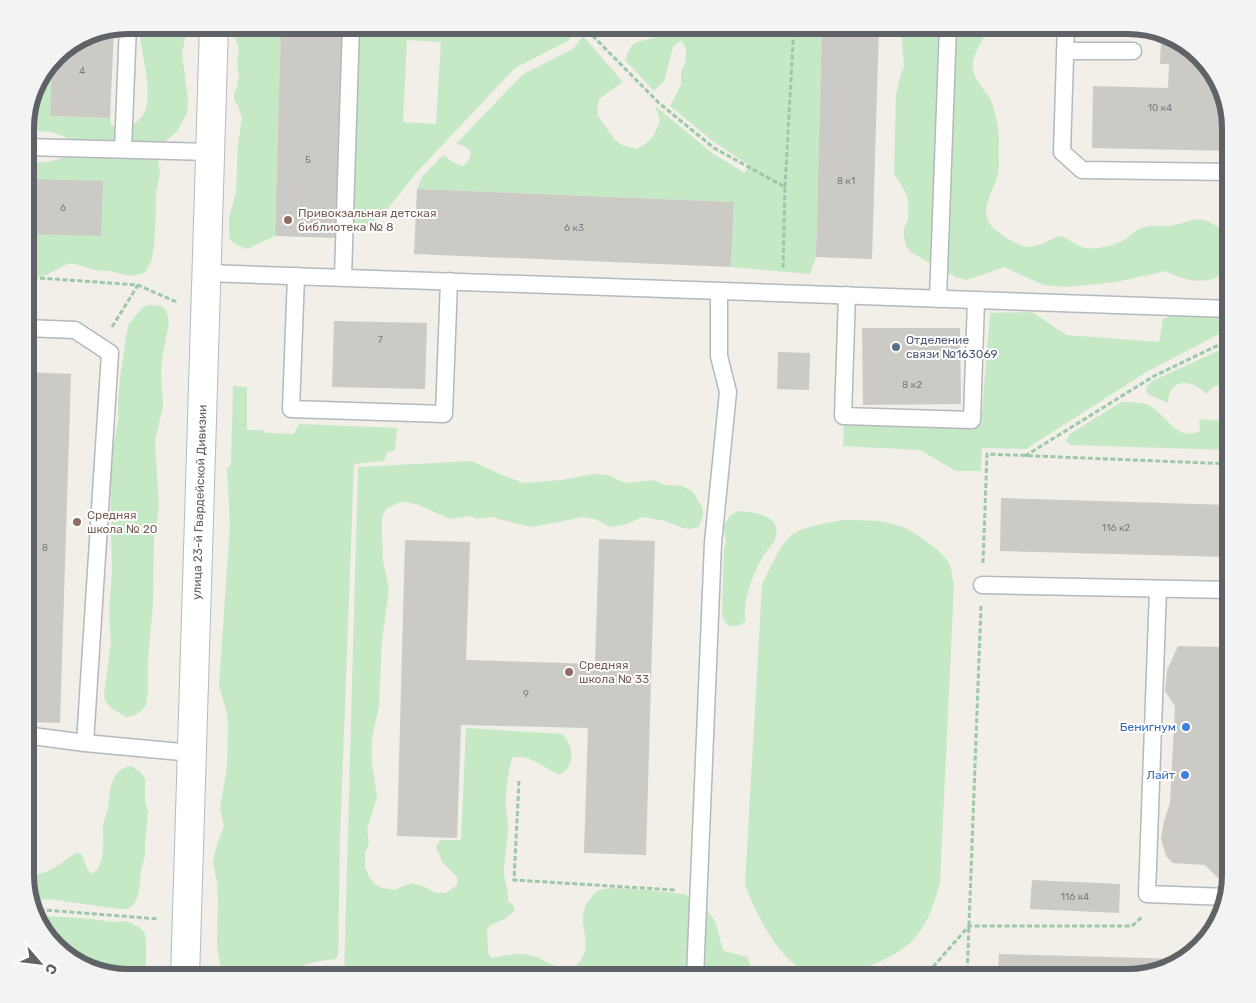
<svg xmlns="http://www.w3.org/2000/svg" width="1256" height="1003" font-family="Rubik,sans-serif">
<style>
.green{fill:#c5e8c5;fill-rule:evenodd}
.building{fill:#cccac5}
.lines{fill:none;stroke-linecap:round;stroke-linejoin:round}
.lane-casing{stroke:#b5b8bc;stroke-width:19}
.secondary-casing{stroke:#b6babf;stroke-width:30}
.path{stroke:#9cc7a9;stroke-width:3;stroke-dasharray:5 2.5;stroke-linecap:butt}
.lane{stroke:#fff;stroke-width:16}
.secondary{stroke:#fff;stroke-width:28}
.education-dot{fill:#8d6e63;stroke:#fff;stroke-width:2}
.service-dot{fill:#5c6f8a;stroke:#fff;stroke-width:2}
.shop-dot{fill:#3f7fe0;stroke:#fff;stroke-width:2}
.labels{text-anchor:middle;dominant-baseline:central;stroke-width:4;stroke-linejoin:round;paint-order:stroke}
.number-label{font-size:10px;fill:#7a7d7f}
.education-label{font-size:12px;fill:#785e54;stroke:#fff;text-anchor:start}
.service-label{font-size:12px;fill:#4e5e75;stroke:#fff;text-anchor:start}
.street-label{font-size:12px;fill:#5f6368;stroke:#fff}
.shop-label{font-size:12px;fill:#366cbe;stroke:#fff;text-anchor:end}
.rim{fill:none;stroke:#5f6368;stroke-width:6}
</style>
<rect width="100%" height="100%" fill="#f1efe8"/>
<g class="green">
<path d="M140,25H188L182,53L188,100L187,113L177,131L159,147L157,153L160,174L156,193V213L154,246L152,259L145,273L131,276L109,271L94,270L72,263L65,265L46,275L25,278V162C42,163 54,163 69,154L72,142C61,131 40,131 25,130V120L35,82L52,61L50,116L110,118L111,125C117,128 124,127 130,125C165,113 137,51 140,25Z"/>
<polygon points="231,25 281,25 275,236 247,249 233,243 229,238 229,218 236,192 238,144 242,118 238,106 234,100 234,94 237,88 239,75 237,62 239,49"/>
<path d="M359,25H576L578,27L568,41L515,68L416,173L383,215L387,204L381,217L351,235ZM407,40L441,42L436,124L403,122Z"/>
<path d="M659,25H822L816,257L810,274L731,267L734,202L417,189L422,177L443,155L456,164L463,166L469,160L471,152L464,146L456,144L522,75L573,49L583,36L623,82L599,99L597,111L598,116L615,140L622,145L636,149C650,143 656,134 660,120L655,106L712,153L745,173L749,165L714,142L670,106L681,85V72L686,61V49L682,41L677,43L673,47L664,81L654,91L625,60C635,32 640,47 660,34Z"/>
<path d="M901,25H991C985,36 975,50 973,62C970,76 984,88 990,99C996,112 999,130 999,144C998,154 1000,165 998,174C994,191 979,208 990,224C996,233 1018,246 1029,247C1040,247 1050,238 1061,236C1068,239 1077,246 1085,248C1096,250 1116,245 1126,239C1132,234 1136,229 1145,227C1155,224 1165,228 1175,225C1185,223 1194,217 1204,220C1255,237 1232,306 1166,271L1116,282L1066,287L1043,285L1004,267L967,280L956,277L948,273L912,253L906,246L904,237V228L908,219V200L905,191L894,174L896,95L900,77L904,67Z"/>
<path d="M149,305L161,306L166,310L169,322L162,360L161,373L163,406L155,441L159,507L154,539L153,604L148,659V692L146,705L141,711L135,715L127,717C117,712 105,706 104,695L111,643L109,615L112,571L110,483L112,453L118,421V403L121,371L128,326L136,315L144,307Z"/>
<polygon points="1188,309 1231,310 1231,328 1148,371 1026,449 982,448 981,471 956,471 920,450 843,446 844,423 981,425 990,313 1032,312 1066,335 1159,342 1163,319"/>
<path d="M1231,345V382L1213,387L1206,394C1192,378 1168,378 1168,403L1148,394L1146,390L1150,382Z"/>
<path d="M233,386L247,387V430H262L266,433L294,434L299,424L397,428L395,450L387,453L384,461L354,464L340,839L338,956L335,959C318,961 298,963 287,978H229L220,964L217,946L218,900L217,883L213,863L217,844L224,827L220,808L227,767L228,726L227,713L219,686L230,524L227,470L231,464Z"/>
<path d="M1121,402C1130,402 1140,402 1148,405C1167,414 1176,443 1200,431L1199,420C1206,418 1221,422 1231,422V450L1070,445L1066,441L1070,434Z"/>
<path d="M472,461L502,475L524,483L561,480L594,474L608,475L625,483L654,480L665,485L683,486L693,492L703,509V515L699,527L689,529L680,527L665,521L642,517L627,524L611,527L595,519L583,517L532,527L491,517L477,519L471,516L450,519L416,504L405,502H400L386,509L382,517V535L383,561L389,589L382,640L379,705L372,738V763L377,797L367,829L369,843L365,853V867L369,877L375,884L382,888L395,890L410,883L423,886L436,893H446L456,886L458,882L457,877L443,863L436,847L440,840H461L466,728L562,734C574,745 576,767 559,775C543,767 531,755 513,757C508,766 505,799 506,810C507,817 509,825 508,833C507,846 504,858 504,871C504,881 509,889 508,901L513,905L515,910L505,919L491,925L487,930L488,952L491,958C503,956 517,952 530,955C545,958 561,975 577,965C580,963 581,959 583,956C591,940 579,926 584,911C585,905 590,899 594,894C596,892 597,891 600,890C612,885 668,893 684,894L692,899L691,978H344L358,467Z"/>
<path d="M740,511C756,512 783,516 775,539C773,545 767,550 764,555C754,571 741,603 746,621C734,630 724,628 722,612L724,549L726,541L723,528C727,519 730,513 740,511Z"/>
<path d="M843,520C881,520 901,520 931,545C938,550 946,557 950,565C952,571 952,579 954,585L940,883C934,903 927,928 910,943C892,960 835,983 811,974C779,962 757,915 745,885L762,585C768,572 782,539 795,533C809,525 828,523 843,520Z"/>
<path d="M132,766L142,774L145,779V800L148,812L145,843V856L141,870L139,892L137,898L133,905L127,909H120L48,899L30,901L25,882V871C44,881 61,862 76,853L81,854L88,870L93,874C106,863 103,842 103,827C103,820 107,815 108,808C110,791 110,768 132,766Z"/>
<path d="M703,907C721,922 716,934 724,951L747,957L756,978H701Z"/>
<path d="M34,915L92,919L111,922L127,921L139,927L144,932L146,939V966L143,977L142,978C116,978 77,971 59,951C50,942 43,931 35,921Z"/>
<polygon points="953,968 960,972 962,978 939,978 948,970"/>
</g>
<g class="building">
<polygon points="281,25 343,25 336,238 275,236"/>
<polygon points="822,25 879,25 872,259 816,257"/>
<polygon points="114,28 110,118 50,116 52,61 60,51 88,33"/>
<polygon points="1170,34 1196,50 1208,66 1208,85 1221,85 1231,127 1231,151 1092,148 1093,86 1168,88 1169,64 1160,64 1161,39 1170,39"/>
<polygon points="25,179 103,181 101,236 25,234"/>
<polygon points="417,189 734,202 731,267 414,254"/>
<polygon points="334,321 427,323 425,389 332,387"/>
<polygon points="862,328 960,328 961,404 863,405"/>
<polygon points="778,352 810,353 809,390 777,389"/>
<polygon points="25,372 71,374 60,723 25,722"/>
<polygon points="1001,498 1231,505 1231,557 1000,551"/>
<polygon points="599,539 655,541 646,855 584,853 588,728 461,725 457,838 397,836 405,540 470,542 466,660 595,664"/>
<polygon points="1222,636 1231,636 1231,876 1217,877 1205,865 1173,863 1166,856 1161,838 1164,821 1170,803 1175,706 1165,691 1167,670 1178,646 1221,647"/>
<polygon points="1032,880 1120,884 1119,913 1030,909"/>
<polygon points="999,954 1185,959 1174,968 1129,978 998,978"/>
</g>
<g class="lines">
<defs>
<g id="lane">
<polyline points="1066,25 1062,152 1082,170 1231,172"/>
<polyline points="1065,51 1133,51"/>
<polyline points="25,147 210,152"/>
<polyline points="123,149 128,25"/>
<polyline points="207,273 1231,309"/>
<polyline points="296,276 291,409 444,414 449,281"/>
<polyline points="343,277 351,25"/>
<polyline points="847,295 843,416 972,420 976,300"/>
<polyline points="938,299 948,25"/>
<polyline points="25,328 75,330 110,353 85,743"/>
<polyline points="982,585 1231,590"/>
<polyline points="1158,589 1147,894 1227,897"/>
<polyline points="25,735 85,743 192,753"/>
<polyline points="695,978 713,543 728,392 719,356 719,291"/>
</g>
<g id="secondary">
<path id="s1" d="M185,978L214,25"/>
</g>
</defs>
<use href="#lane" class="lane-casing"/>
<use href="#secondary" class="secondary-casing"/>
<g class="path">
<polyline points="582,25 659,103 714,148 785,187 783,270"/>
<polyline points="785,187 794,25"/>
<polyline points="25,277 138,285 174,301 178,301"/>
<polyline points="112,327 138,285"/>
<polyline points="1025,456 1154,376 1231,339"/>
<polyline points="983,563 987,454 1231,464"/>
<polyline points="519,781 514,880 675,890"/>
<polyline points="32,909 159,919"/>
<polyline points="923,978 969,926 1132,926 1142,917"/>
<polyline points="967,978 981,606"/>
</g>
<use href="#lane" class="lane"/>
<use href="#secondary" class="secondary"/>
</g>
<g class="education-dot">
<circle cx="288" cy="220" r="5"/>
<circle cx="77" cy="522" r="5"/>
<circle cx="569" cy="672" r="5"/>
</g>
<circle class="service-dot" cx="896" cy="347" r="5"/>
<g class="shop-dot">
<circle cx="1186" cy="727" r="5"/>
<circle cx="1185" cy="775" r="5"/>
</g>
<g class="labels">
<g class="number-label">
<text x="82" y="71">4</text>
<text x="1160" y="108">10 к4</text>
<text x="308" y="160">5</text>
<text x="846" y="181">8 к1</text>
<text x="63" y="208">6</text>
<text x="574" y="228">6 к3</text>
<text x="380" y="340">7</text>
<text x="912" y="385">8 к2</text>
<text x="1116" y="528">116 к2</text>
<text x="45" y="548">8</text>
<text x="526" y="694">9</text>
<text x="1075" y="897">116 к4</text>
</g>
<g class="education-label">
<text x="298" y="213">Привокзальная детская<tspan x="298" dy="14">библиотека № 8</tspan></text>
<text x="87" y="515">Средняя<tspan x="87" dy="14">школа № 20</tspan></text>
<text x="579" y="665">Средняя<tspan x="579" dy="14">школа № 33</tspan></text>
</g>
<g class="service-label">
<text x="906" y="340">Отделение<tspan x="906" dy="14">связи №163069</tspan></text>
</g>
<g class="street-label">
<text stroke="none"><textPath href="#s1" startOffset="476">улица 23-й Гвардейской Дивизии</textPath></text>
</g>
<g class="shop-label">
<text x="1176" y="727">Бенигнум</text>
<text x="1175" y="775">Лайт</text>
</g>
</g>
<path d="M0 0H1256V1003H0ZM128 34H1128A94 94 0 0 1 1222 128V875A94 94 0 0 1 1128 969H128A94 94 0 0 1 34 875V128A94 94 0 0 1 128 34Z" fill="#f2f3f3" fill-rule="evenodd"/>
<path class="rim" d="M128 34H1128A94 94 0 0 1 1222 128V875A94 94 0 0 1 1128 969H128A94 94 0 0 1 34 875V128A94 94 0 0 1 128 34Z"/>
<g transform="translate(40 963) rotate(118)" stroke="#ffffff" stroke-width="4" paint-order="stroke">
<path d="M0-4L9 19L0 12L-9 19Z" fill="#5f6368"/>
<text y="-8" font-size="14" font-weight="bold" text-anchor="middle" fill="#5f6368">С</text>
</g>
</svg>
